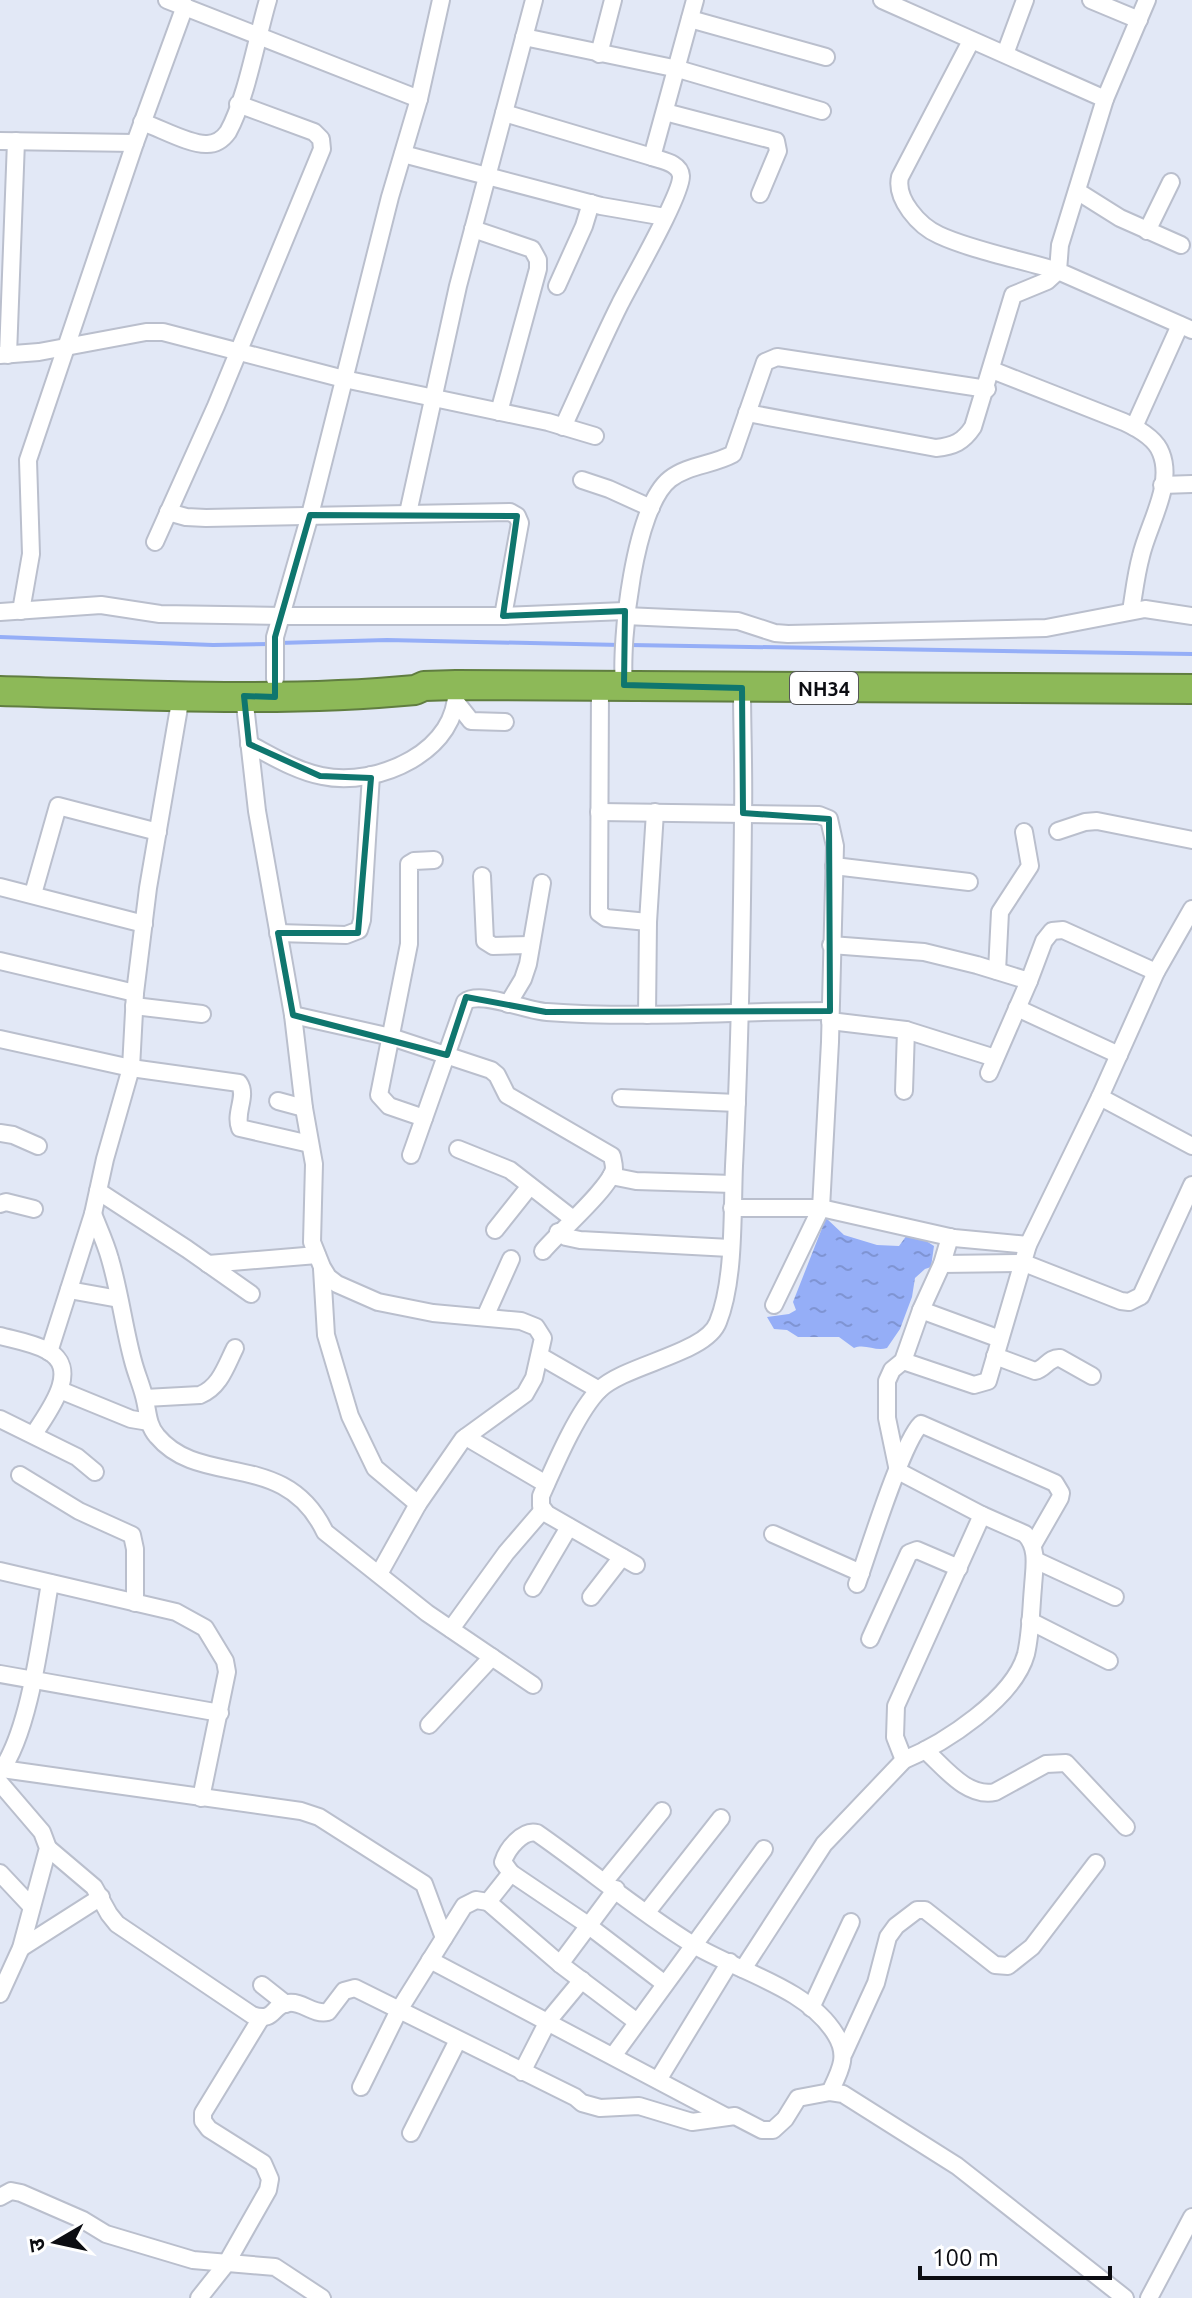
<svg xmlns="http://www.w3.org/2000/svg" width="1192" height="2298" font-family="Ubuntu,'Noto Sans Devanagari',sans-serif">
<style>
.water{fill:url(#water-ripples)}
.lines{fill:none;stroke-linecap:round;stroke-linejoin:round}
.stream{stroke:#95aef7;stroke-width:4}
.street-casing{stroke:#babfcd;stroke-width:20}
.highway-casing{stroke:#607d40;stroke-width:32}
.street{stroke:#fff;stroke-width:16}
.highway{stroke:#8db958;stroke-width:28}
.marked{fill:none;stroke:#0f766e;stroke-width:6;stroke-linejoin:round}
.labels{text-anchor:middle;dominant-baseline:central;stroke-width:6;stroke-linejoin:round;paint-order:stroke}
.shield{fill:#fff;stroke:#555659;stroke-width:2}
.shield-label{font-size:20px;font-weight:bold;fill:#0c0d12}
</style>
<defs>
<pattern id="water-ripples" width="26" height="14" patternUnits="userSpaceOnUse" patternTransform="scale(2)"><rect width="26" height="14" fill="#95aef7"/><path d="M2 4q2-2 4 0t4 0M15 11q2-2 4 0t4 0" fill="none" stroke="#7f94d3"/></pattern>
</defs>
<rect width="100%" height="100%" fill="#e2e8f6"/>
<path class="water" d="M826,1218L844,1235L877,1245L899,1246L907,1235L920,1237L934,1246L931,1267L925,1269L915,1278L912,1297L900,1329L887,1348C876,1352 865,1343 854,1348L839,1337H798L787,1330L774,1329L767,1317L789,1314L796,1310L793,1302Z"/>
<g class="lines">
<g class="stream">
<polyline points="0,637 213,645 269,644"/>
<polyline points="278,643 387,640 621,645"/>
<polyline points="630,645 1192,654"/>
</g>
<defs>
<g id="street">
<polyline points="167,0 419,99"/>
<polyline points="882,0 1105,99"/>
<polyline points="1091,0 1139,20"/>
<polyline points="1147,0 1105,99 1060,245 1058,271 1192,330"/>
<polyline points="690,19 826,57"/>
<polyline points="524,37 678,69 822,111"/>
<polyline points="599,54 613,0"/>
<polyline points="1005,54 1025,0"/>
<polyline points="665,112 776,141 778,151 760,194"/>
<path d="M504,113L652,157C663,161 680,163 681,176C682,194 631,282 620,304C600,344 582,386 563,427"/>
<path d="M142,122C160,128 190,145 207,144C216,144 223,139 228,132C246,100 257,37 268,0"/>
<polyline points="0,141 135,143"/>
<polyline points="403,154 601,206 665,217"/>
<polyline points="652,157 695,0"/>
<polyline points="1077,191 1120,218 1181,245"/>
<polyline points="473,229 532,249 538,260 538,269 499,412"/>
<polyline points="1147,231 1171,182"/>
<polyline points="557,286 584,226 591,203"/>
<polyline points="0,355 39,352 146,332 163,332 344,379 548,422 595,436"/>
<polyline points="8,355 16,141"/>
<path d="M992,370L1124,422C1137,428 1156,439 1161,453C1174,485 1148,525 1141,556C1136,574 1134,593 1131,611"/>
<path d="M747,413L936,448C954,446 963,442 973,427L1013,295L1047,281L1058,271C1023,260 971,250 939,235C919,226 895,199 900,177L971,41"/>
<polyline points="1134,427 1180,325"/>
<polyline points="582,480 609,489 651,508"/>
<polyline points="1162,485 1192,484"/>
<polyline points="168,512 186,517 206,518 510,512 517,516 520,523 503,616"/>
<polyline points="408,513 458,286 534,0"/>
<polyline points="155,542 216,406 322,149 321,139 314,132 238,104"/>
<polyline points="21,611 31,554 28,460 135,143 185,6"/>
<polyline points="0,612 101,605 160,614 282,616 503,616 625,611"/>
<polyline points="625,616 738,621 775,633 788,634 1046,628 1145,609 1192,616"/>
<polyline points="275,679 275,637 310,515 390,197 419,99 441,0"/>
<polyline points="600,685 599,913 606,918 648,922"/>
<path d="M624,685C620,641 634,507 670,479C688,465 713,465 733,454L765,362L777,357L987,389"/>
<polyline points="244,696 257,811 293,1015 304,1108 314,1164 312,1242 322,1267 328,1277 337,1284 378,1302 433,1313 521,1321 536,1327 543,1338 534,1378 525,1394 463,1439 418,1504 379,1574"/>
<polyline points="456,702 471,721 505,722"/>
<path d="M249,744C272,756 296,771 322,776C376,788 462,751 456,685"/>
<polyline points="599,812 819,815 829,819 835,846 830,1042 821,1208 774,1305"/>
<polyline points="1058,831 1085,822 1097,821 1192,840"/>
<polyline points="834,866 969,882"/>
<polyline points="482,876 485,941 493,946 531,945"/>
<polyline points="0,887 144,924"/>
<polyline points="33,894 58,806 158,832"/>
<polyline points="278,933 346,935 359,930 362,920 371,775"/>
<polyline points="831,945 924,952 977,965 1029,981 1044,941 1052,931 1063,930 1156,972"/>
<polyline points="0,961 135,993"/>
<polyline points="997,971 1000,912 1030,866 1024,832"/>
<polyline points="508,1004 523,979 528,964 542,883"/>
<polyline points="134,1006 202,1014"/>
<polyline points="1017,1008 1119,1055"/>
<path d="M293,1015L391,1037L491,1070L497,1075L507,1095L612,1156C613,1161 614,1164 614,1169C610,1188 558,1233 543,1251"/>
<polyline points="647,1015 648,922 655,812"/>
<polyline points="830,1021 906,1030 995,1058"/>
<path d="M0,1039L131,1068L239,1083C248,1096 234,1113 240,1128L310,1144"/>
<polyline points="989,1073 1029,981"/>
<polyline points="904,1091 906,1030"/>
<polyline points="1100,1097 1192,1146"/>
<polyline points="621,1098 737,1103"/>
<polyline points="278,1101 304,1108"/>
<polyline points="424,1118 389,1106 379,1095 409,944 409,864 414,861 434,860"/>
<polyline points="0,1133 13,1135 38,1146"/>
<polyline points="458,1149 510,1170 573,1219"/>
<path d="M411,1155L465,1002C480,990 526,1011 547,1012C641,1019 736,1011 830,1011"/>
<polyline points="611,1176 636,1181 733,1184"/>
<polyline points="98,1191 187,1249 251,1294"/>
<polyline points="0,1204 6,1202 34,1209"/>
<polyline points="732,1208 821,1208 954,1238 1028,1245"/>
<path d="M93,1214C99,1229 106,1244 110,1259C120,1293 124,1328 133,1361C136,1373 141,1384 144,1396C148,1410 147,1425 157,1436C201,1489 285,1448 325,1532L427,1613L533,1685"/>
<polyline points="495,1230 530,1186"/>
<polyline points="558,1232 566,1237 580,1240 730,1248"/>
<polyline points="208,1264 317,1255"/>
<polyline points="942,1264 1024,1263 1121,1301 1129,1302 1141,1296 1192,1185"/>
<polyline points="322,1269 326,1335 350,1416 375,1468 418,1504"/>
<polyline points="69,1290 119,1299"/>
<polyline points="921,1310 1000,1339"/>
<polyline points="485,1317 511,1259"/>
<path d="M0,1336C15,1340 34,1343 48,1351C82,1370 47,1413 34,1434"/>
<polyline points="49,1352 93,1214 105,1159 131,1068 135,993 148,888 181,696"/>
<polyline points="540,1356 599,1390"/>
<path d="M995,1356L1035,1371C1045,1369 1049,1357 1060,1358L1092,1376"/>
<polyline points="903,1361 974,1385 988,1381 1028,1245 1100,1097 1156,972 1192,909"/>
<polyline points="60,1390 131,1419 149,1422"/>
<path d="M145,1398L200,1395C220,1387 226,1366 235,1348"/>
<polyline points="0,1419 77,1457 95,1472"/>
<polyline points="466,1437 546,1484"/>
<polyline points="20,1475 79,1511 132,1535 135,1549 135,1603"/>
<polyline points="773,1534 861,1573"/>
<polyline points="1035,1560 1115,1597"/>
<path d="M636,1565L547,1514L541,1506V1496C554,1467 577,1412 599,1390C626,1364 706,1354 718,1322C735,1280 732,1212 734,1166C740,1049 742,932 743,815C744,773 742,731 742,688"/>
<polyline points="0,1571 176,1612 205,1628 225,1661 227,1672 201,1798"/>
<path d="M857,1584C868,1553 902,1442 921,1424L1055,1483L1061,1493L1060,1498L1033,1545"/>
<polyline points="533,1588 569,1527"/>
<polyline points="591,1597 622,1557"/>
<polyline points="1030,1621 1109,1661"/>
<polyline points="451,1629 506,1553 543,1510"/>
<polyline points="870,1639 909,1553 917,1550 959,1568"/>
<polyline points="0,1674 220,1713"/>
<polyline points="429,1725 492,1657"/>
<path d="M925,1750C944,1767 967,1798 995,1792L1046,1764L1066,1763L1126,1827"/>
<polyline points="904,1760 895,1737 896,1706 982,1515"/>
<polyline points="2,1769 301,1811 319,1817 424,1884 444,1938"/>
<path d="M0,1772C30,1732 41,1634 50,1583"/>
<polyline points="0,1783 42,1832 48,1848 21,1948 0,1994"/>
<path d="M48,1848L94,1887L109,1914L117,1924L252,2015C276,2023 271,2005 288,2003C303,2001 312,2015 328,2012L344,1991L355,1988L575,2097L582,2103L600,2108L639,2106L692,2122L735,2116L762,2130H773L785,2119L798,2098L830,2092L843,2094L957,2166L1125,2298"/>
<polyline points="0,1873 31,1906"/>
<path d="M511,1873L503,1862C507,1849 523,1829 537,1833C589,1869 638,1911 692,1944C738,1972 807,1987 836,2035C849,2056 840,2071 830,2092"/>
<polyline points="605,1881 662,1811"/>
<polyline points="488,1902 560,1964 637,2022"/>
<polyline points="647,1912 721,1818"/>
<polyline points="21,1948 101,1897"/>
<polyline points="430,1960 725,2116"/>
<polyline points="560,1964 616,1889"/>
<path d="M743,1969L824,1844L904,1760C945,1743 1014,1698 1026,1654C1031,1632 1031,1609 1033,1587C1034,1569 1039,1548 1025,1534L982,1515L898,1471L887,1418V1381L892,1370L903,1361L921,1310L942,1264L950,1237"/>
<polyline points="262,1985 286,2004"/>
<polyline points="811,2008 851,1922"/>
<polyline points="844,2053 876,1983 888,1937 896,1926 917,1910 925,1910 995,1965 1008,1966 1032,1947 1096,1863"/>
<polyline points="613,2056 764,1849"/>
<polyline points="522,2072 548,2021 582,1980"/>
<polyline points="658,2080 730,1962"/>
<polyline points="361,2087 399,2010 464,1906 476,1900 488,1902 511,1873 585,1923 665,1984"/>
<polyline points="411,2133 458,2040"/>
<polyline points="0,2197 11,2191 21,2193 83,2220 106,2234 193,2260 275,2267 322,2298"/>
<polyline points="199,2298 226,2264 268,2190 270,2179 263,2163 209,2129 203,2121 203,2113 261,2018"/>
<polyline points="1149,2298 1192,2217"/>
</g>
<path id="highway" d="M0,691C138,695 277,703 415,690L424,686L456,685L1192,689"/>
</defs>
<use href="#street" class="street-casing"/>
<use href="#highway" class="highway-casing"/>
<use href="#street" class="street"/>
<use href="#highway" class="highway"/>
</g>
<path class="marked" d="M310,515L517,516L503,616L625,611L624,685L742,688L743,813L829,819L830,1011L546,1012L466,997L447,1055L293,1015L278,933H358L371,778L320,776L249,744L244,696L275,697V637Z"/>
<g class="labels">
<rect class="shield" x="790" y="672" width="68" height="32" rx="6"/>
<g class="shield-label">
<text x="824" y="688">NH34</text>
</g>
</g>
<g transform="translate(56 2242) rotate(261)" stroke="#ffffff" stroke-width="6" paint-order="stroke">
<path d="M0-6L14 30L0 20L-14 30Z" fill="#0c0d12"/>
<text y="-12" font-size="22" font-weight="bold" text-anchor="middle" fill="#0c0d12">उ</text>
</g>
<path d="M920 2266v12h190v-12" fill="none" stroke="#0c0d12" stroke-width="4"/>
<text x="932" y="2266" font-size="24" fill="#0c0d12" stroke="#ffffff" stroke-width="6" paint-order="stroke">100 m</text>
</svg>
